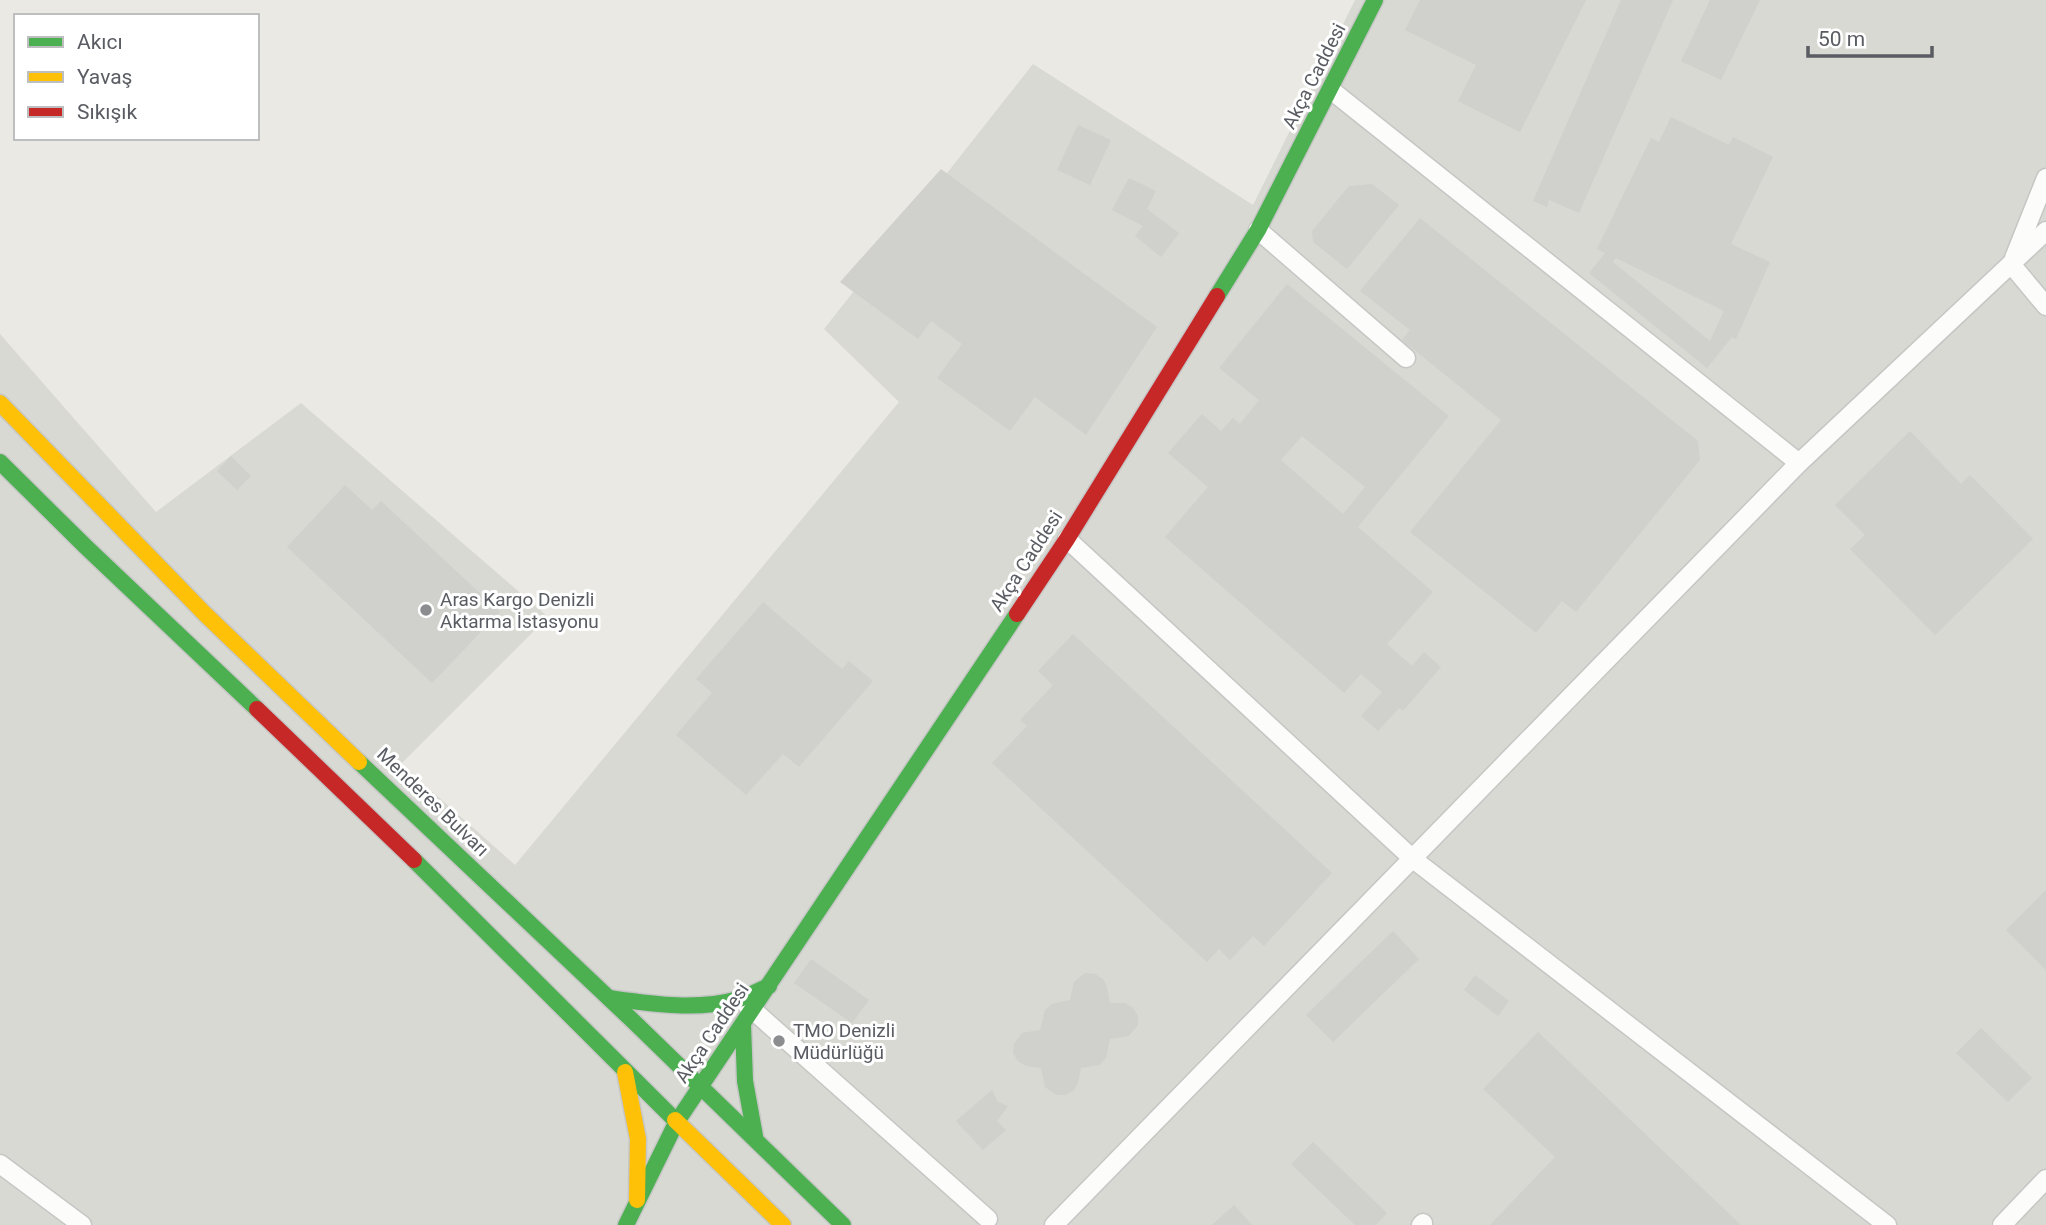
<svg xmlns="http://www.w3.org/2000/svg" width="2046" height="1225" font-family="Roboto,sans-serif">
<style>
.industrial{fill:#d9d9d3}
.building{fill:#d0d0cc;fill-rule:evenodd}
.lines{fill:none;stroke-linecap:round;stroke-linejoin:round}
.street-casing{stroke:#c6c7c5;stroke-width:21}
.fast-casing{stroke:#c6c6c6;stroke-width:19}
.slow-casing{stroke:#c6c6c6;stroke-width:19}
.jam-casing{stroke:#c6c6c6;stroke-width:19}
.street{stroke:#fcfcfb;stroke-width:18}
.fast{stroke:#4caf50;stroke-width:16}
.slow{stroke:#ffc107;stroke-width:16}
.jam{stroke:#c62828;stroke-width:16}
.poi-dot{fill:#8c8d8f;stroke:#fff;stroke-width:2.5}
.labels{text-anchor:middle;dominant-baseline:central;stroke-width:6;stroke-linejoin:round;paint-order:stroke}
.street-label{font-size:19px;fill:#595c62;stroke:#fff}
.poi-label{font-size:19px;fill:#595c62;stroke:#fff;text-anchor:start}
</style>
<rect width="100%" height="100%" fill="#eae9e3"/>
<polygon class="industrial" points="1355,0 2046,0 2046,1225 0,1225 0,334 156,512 301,403 548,617 401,764 515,865 899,402 824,329 1033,64 1253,205"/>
<g class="building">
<polygon points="1420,0 1586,0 1520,132 1458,101 1476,65 1405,30"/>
<polygon points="1621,0 1673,0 1579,213 1549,200 1547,207 1533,201"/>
<polygon points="1710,0 1760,0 1721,80 1681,61"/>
<path d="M1671,117L1729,145L1733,137L1773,157L1731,244L1770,262L1736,339L1732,337L1707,368L1589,273L1605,253L1597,249L1651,138L1659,142ZM1616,258L1724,311L1710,341L1613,262Z"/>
<polygon points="1078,125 1111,140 1090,185 1057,170"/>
<polygon points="941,169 1157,327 1086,435 1035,397 1010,431 937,378 962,344 931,321 918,339 840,282"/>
<polygon points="1129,178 1156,191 1147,209 1179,233 1161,257 1135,236 1143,226 1112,210"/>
<polygon points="1372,184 1399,205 1347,269 1313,242 1312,231 1349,186"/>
<polygon points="1420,218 1698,441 1700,460 1576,612 1562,601 1536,633 1410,532 1501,420 1402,340 1410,330 1360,291"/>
<path d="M1287,284L1449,416L1358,527L1433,592L1387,644L1412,666L1424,652L1441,667L1403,711L1399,708L1378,731L1361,716L1382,692L1361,674L1344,693L1165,537L1208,487L1168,453L1202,414L1221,431L1233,418L1240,424L1259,400L1219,368ZM1302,436L1365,487L1343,514L1281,460Z"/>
<polygon points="1910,431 1961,484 1970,475 2033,539 1935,635 1850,549 1865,535 1835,505"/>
<polygon points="231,456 251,476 237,490 217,471"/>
<polygon points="345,485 372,510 381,501 500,612 432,683 287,547"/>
<polygon points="763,602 842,669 849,661 873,681 799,767 783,754 746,795 676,735 712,693 696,679"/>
<polygon points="1073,634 1332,873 1264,946 1253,936 1230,960 1219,949 1207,962 992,763 1027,726 1020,720 1053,685 1038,671"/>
<polygon points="2046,890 2046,970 2006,930"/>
<polygon points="1393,931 1419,959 1333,1042 1306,1015"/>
<polygon points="811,959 869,1000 852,1023 794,983"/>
<polygon points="1085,973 1095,974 1103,979 1107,987 1110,1003 1125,1003 1133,1008 1138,1016 1138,1025 1129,1036 1110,1039 1106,1058 1099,1065 1081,1068 1078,1083 1073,1091 1065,1095 1056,1095 1045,1087 1041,1068 1026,1066 1018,1061 1013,1053 1014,1044 1022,1033 1040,1030 1045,1010 1051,1004 1070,1000 1074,982"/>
<polygon points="1475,975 1509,1001 1498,1016 1464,990"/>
<polygon points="1981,1028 2032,1078 2008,1102 1956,1053"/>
<polygon points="1538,1032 1741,1225 1490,1225 1555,1157 1483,1089"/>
<polygon points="992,1090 998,1102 1008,1106 997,1121 1006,1130 983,1150 956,1121"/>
<polygon points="1313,1142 1387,1213 1376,1225 1355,1225 1291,1164"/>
<polygon points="1234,1205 1252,1225 1212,1225"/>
</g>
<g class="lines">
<defs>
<g id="street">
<polyline points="1331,90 1799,463"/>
<polyline points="1258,230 1406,358"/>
<polyline points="2014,258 2046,178"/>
<polyline points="2011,264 2046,306"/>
<polyline points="1067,539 1413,859 1887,1225"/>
<polyline points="745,1003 988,1219"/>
<polyline points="0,1164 82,1225"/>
<polyline points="1054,1225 1799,463 2046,231"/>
<polyline points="1421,1225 1423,1223"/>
<polyline points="2002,1225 2046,1179"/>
</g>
<g id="fast">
<polyline points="1217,296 1258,230 1375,0"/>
<polyline points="0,462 86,547 257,709"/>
<polyline points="359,762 632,1020 843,1225"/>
<polyline points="414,860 675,1120"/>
<path d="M609,998C652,1004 697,1011 739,999C749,996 759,990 769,986"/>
<polyline points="743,1025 745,1081 755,1136"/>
<polyline points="626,1225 676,1123 1017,614"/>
</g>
<g id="slow">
<polyline points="0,403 205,614 359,762"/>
<polyline points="625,1072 638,1139 637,1200"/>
<polyline points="675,1120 783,1225"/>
</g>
<g id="jam">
<polyline points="1017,614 1067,539 1217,296"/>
<polyline points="257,709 414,860"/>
</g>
</defs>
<use href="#street" class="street-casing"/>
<use href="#fast" class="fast-casing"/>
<use href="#slow" class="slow-casing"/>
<use href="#jam" class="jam-casing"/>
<use href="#street" class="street"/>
<use href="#fast" class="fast"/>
<use href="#slow" class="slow"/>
<use href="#jam" class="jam"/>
</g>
<g class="poi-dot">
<circle cx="426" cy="610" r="7"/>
<circle cx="779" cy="1041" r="7"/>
</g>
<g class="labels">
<g class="street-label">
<text transform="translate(1314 76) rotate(-63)">Akça Caddesi</text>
<text transform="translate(1026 561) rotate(-57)">Akça Caddesi</text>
<text transform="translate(433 802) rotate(44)">Menderes Bulvarı</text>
<text transform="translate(712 1033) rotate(-56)">Akça Caddesi</text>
</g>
<g class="poi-label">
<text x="440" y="599">Aras Kargo Denizli<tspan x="440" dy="22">Aktarma İstasyonu</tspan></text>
<text x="793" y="1030">TMO Denizli<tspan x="793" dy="22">Müdürlüğü</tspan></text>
</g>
</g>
<rect x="14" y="14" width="245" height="126" fill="#ffffff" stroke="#bdbec0" stroke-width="2"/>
<rect x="28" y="37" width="35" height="10" fill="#4caf50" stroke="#bdbec0" stroke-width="2"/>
<text x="77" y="49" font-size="21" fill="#595c62">Akıcı</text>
<rect x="28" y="72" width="35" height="10" fill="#ffc107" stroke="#bdbec0" stroke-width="2"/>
<text x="77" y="84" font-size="21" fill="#595c62">Yavaş</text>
<rect x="28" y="107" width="35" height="10" fill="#c62828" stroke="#bdbec0" stroke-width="2"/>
<text x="77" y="119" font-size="21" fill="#595c62">Sıkışık</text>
<path d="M1808 46v10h124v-10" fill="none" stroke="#595c62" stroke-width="3.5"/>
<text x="1818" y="46" font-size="21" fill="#595c62" stroke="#ffffff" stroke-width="5" paint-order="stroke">50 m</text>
</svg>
